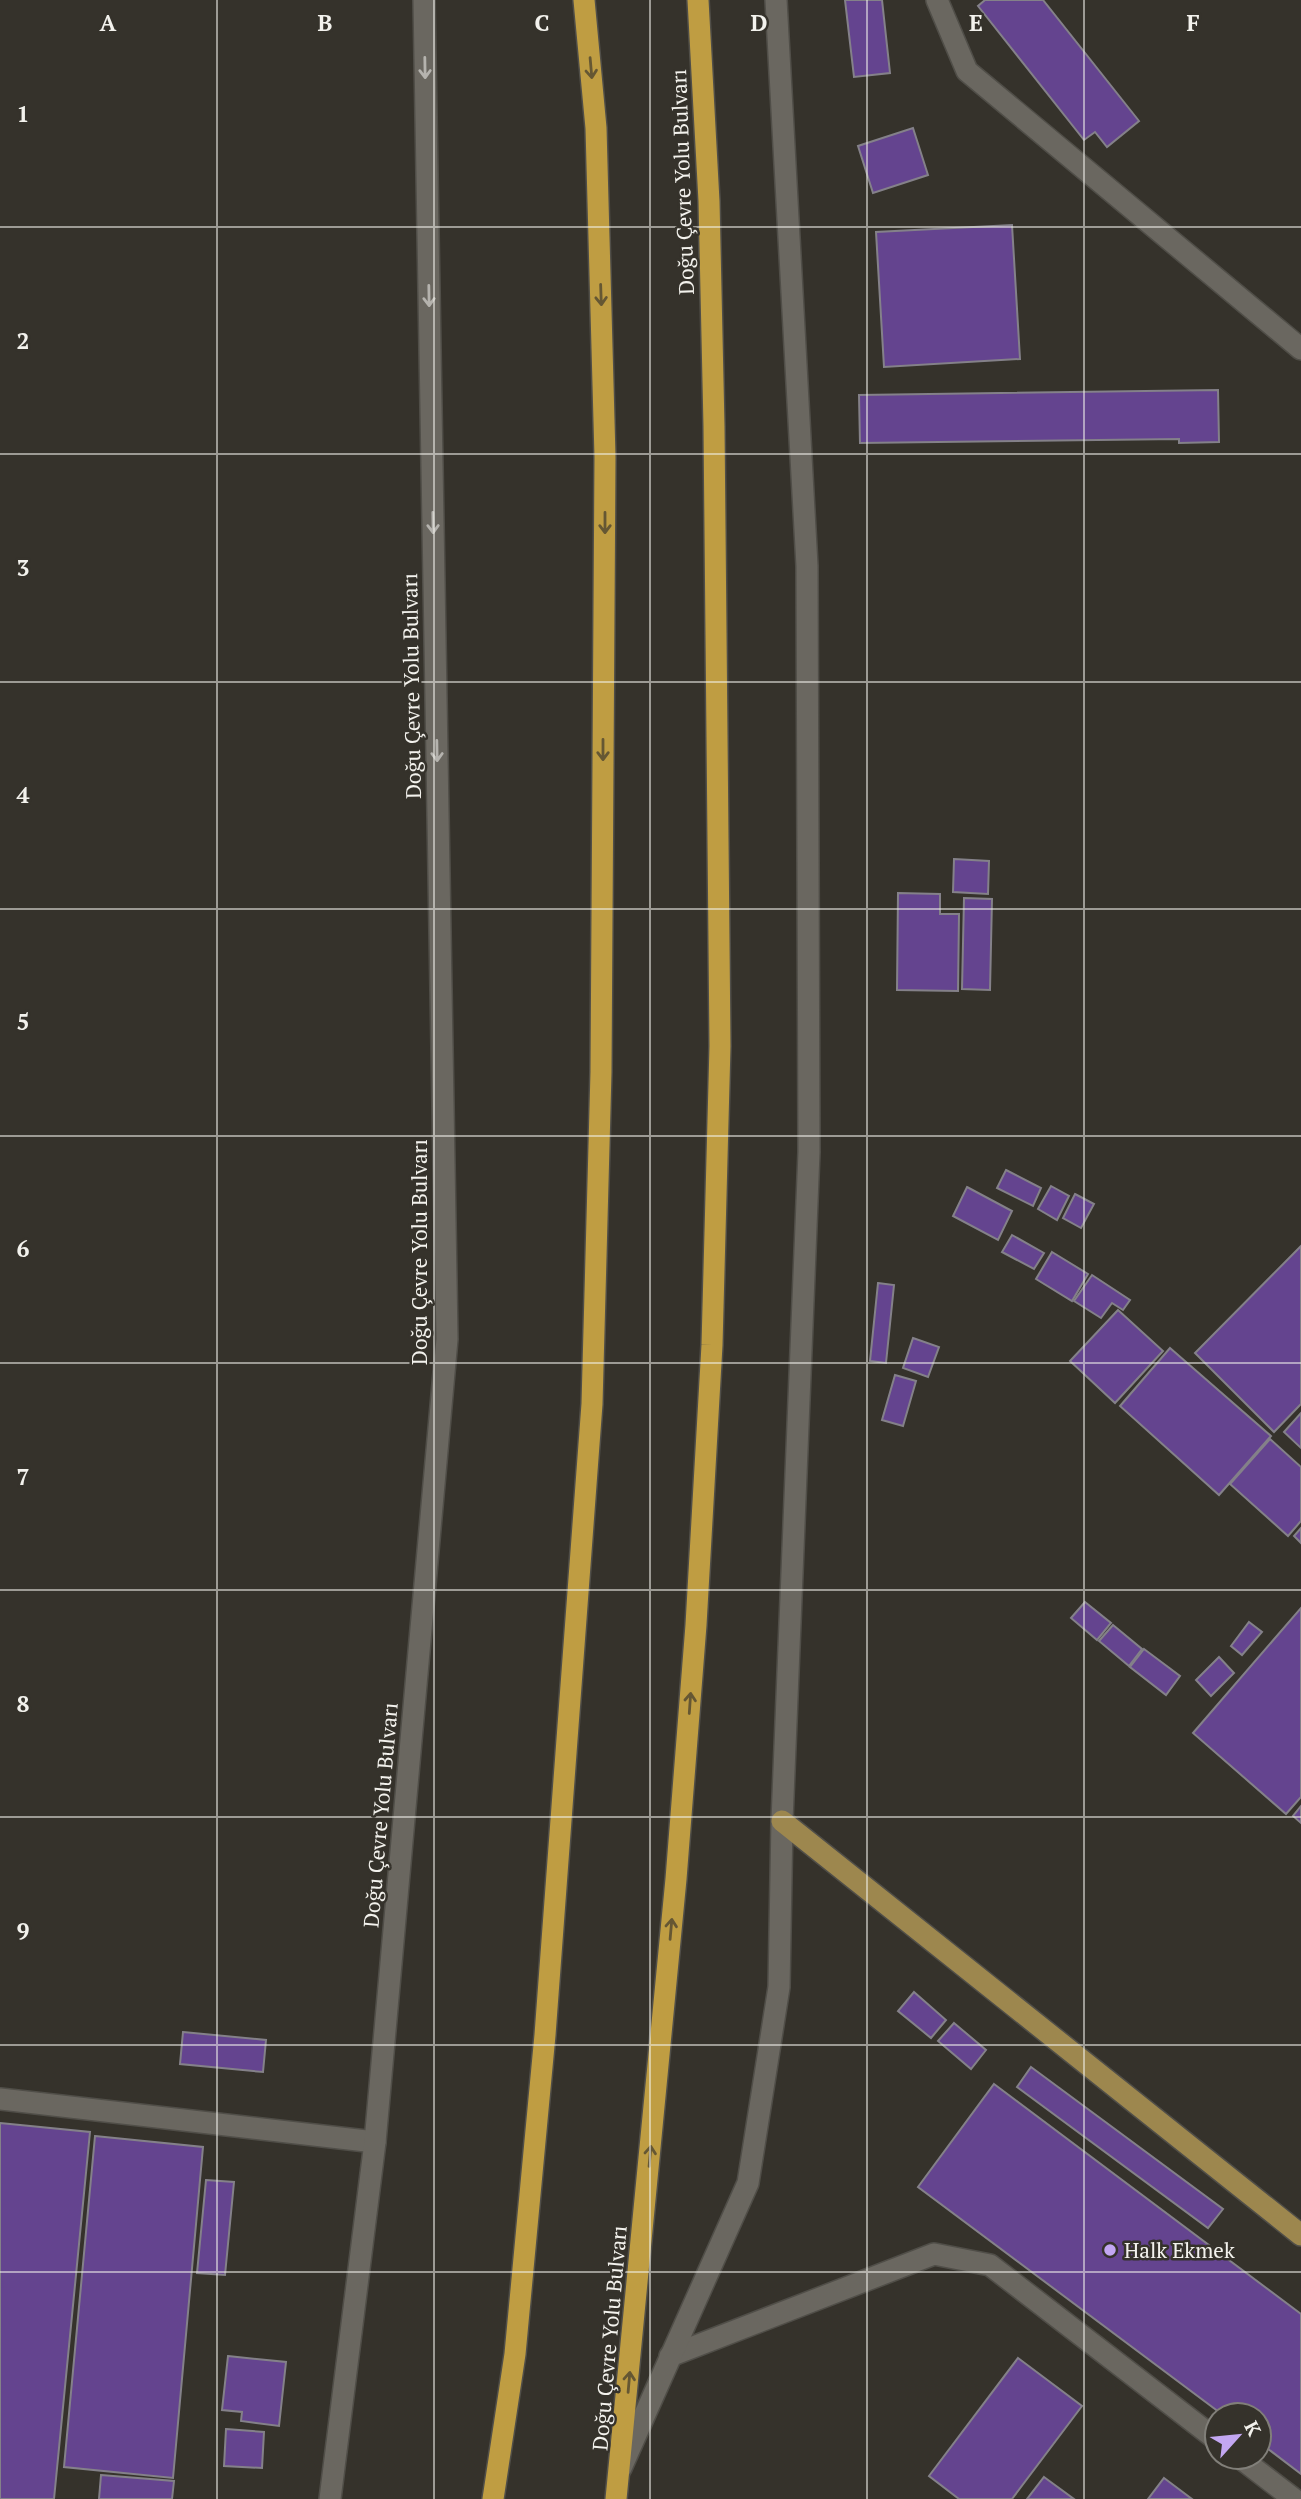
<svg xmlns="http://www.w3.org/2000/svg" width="1301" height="2499" font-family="'PT Serif',serif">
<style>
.building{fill:#64448f;stroke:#848189;stroke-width:2}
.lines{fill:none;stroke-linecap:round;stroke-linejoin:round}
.minor-casing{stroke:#504e48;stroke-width:24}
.major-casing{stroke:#504e48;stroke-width:24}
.highway-casing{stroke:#504e48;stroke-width:24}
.minor{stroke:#6a6760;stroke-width:21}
.major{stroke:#9d874e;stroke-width:21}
.highway{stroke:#bf9d42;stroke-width:21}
.oneway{stroke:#b5b3ae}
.oneway2{stroke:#655733}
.grid{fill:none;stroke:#f3f2ed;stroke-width:2;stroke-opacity:0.55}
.poi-dot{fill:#c3a7f2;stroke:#35322b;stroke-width:2.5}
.labels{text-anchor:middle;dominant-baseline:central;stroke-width:5;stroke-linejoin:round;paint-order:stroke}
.street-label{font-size:21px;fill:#f3f2ed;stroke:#35322b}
.poi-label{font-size:21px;fill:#f3f2ed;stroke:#35322b;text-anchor:start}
.grid-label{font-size:23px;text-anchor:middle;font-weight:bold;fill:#f3f2ed;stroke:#35322b;stroke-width:5;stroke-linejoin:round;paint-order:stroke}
</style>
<rect width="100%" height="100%" fill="#35322b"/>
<g class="building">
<polygon points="845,0 882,0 890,73 854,77"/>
<polygon points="985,0 1043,0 1139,121 1107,147 1095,132 1084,140 978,6"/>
<polygon points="913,128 928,175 873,193 858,146"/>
<polygon points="1012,225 1020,359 884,367 876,232"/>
<polygon points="1218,390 1219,442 1179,443 1179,439 860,443 859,395"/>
<polygon points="954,859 989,861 988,894 953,892"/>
<polygon points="898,893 940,894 940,914 959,914 958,991 897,990"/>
<polygon points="964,898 992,899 990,990 962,989"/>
<polygon points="1006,1170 1041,1188 1033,1206 997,1188"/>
<polygon points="1051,1186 1069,1196 1057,1220 1038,1209"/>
<polygon points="967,1187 1012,1211 998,1240 953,1216"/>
<polygon points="1075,1194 1094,1204 1081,1228 1063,1218"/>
<polygon points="1012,1235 1044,1253 1034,1269 1002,1252"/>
<polygon points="1301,1246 1301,1404 1274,1432 1195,1353"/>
<polygon points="1052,1252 1088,1274 1072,1301 1036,1279"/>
<polygon points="1092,1275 1130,1300 1123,1310 1112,1303 1101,1318 1074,1301"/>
<polygon points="878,1283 894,1285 886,1363 870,1361"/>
<polygon points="1118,1310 1163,1351 1115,1403 1070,1361"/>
<polygon points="913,1338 939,1347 928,1377 903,1368"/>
<polygon points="1170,1348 1271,1436 1219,1495 1120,1406"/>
<polygon points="895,1375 916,1381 903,1426 882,1420"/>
<polygon points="1301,1413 1301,1448 1284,1432"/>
<polygon points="1270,1439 1301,1467 1301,1521 1288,1536 1230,1484"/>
<polygon points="1301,1528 1301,1543 1294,1536"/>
<polygon points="1085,1602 1111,1623 1097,1640 1071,1618"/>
<polygon points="1301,1608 1301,1797 1286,1814 1193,1733"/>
<polygon points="1249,1622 1262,1632 1242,1655 1231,1646"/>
<polygon points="1113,1625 1142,1649 1129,1666 1099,1641"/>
<polygon points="1144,1649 1180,1676 1166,1695 1130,1667"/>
<polygon points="1219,1657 1234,1673 1211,1696 1196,1680"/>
<polygon points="1301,1806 1301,1823 1293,1816"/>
<polygon points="914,1992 946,2020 931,2038 898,2011"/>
<polygon points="954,2023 986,2050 971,2069 938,2041"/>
<polygon points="183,2032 266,2040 263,2072 180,2064"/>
<polygon points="1031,2067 1223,2209 1208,2228 1017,2087"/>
<polygon points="994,2084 1301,2314 1301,2474 1259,2442 1259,2415 1223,2415 918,2187"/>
<polygon points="0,2123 90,2132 54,2499 0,2499"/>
<polygon points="95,2136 203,2147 173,2478 64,2467"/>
<polygon points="206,2180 234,2182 225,2275 197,2273"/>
<polygon points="228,2356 286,2362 279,2426 241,2421 242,2412 222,2410"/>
<polygon points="1018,2358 1082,2406 1012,2499 959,2499 929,2476"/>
<polygon points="226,2429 264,2432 262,2468 224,2466"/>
<polygon points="101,2475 174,2481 172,2499 99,2499"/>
<polygon points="1044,2477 1074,2499 1027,2499"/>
<polygon points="1164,2478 1192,2499 1148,2499"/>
</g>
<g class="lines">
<defs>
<g id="minor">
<polyline points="937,0 967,71 1301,349"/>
<polyline points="0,2099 375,2142"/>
<polyline points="670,2356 934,2254 990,2265 1217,2440"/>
<polyline points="1239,2457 1294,2499"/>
<polyline points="621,2468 748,2183 779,1987 782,1821 809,1152 807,566 776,0"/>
<polyline points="330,2499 375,2142 447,1339 424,0"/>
</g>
<polyline id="major" points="782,1821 1301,2235"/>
<g id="highway">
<polyline points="493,2499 515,2354 545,2035 592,1404 601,1072 605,457 596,128 584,0"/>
<polyline points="616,2499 676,1879 696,1625 712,1345 720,1046 714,426 709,201 698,0"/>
</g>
</defs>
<use href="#minor" class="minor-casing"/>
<use href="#major" class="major-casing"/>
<use href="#highway" class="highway-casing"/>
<use href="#minor" class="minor"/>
<use href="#major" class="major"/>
<use href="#highway" class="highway"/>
</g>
<defs><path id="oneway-shaft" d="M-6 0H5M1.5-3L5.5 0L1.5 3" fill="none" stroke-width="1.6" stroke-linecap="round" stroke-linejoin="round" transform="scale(1.75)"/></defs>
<g class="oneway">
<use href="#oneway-shaft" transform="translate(425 68) rotate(89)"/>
<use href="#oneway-shaft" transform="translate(429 296) rotate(89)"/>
<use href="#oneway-shaft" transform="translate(433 523) rotate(89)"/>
<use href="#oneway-shaft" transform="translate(437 751) rotate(89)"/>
</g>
<g class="oneway2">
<use href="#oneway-shaft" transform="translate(591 68) rotate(85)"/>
<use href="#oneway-shaft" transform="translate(601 295) rotate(88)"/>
<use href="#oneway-shaft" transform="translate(605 523) rotate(90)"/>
<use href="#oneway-shaft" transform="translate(603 750) rotate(90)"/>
<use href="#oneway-shaft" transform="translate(690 1703) rotate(-86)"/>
<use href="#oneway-shaft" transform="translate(671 1929) rotate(-85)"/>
<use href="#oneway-shaft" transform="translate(650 2156) rotate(-85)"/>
<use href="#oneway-shaft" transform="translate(629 2382) rotate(-85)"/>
</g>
<path class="grid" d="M217,0V2499M434,0V2499M650,0V2499M867,0V2499M1084,0V2499M0,227H1301M0,454H1301M0,682H1301M0,909H1301M0,1136H1301M0,1363H1301M0,1590H1301M0,1817H1301M0,2045H1301M0,2272H1301"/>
<circle class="poi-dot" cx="1110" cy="2250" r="7"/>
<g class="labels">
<g class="street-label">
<text transform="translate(682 182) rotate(-92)">Doğu Çevre Yolu Bulvarı</text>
<text transform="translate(411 686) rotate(-91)">Doğu Çevre Yolu Bulvarı</text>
<text transform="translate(419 1252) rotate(-90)">Doğu Çevre Yolu Bulvarı</text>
<text transform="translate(380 1815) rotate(-85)">Doğu Çevre Yolu Bulvarı</text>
<text transform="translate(609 2338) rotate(-85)">Doğu Çevre Yolu Bulvarı</text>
</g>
<g class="poi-label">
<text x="1124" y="2250">Halk Ekmek</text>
</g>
</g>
<g class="grid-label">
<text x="108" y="31">A</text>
<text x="325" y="31">B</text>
<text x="542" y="31">C</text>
<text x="759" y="31">D</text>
<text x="976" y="31">E</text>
<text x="1193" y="31">F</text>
<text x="23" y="122">1</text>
<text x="23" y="349">2</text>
<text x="23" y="576">3</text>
<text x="23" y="803">4</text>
<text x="23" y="1030">5</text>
<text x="23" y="1257">6</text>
<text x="23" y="1485">7</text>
<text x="23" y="1712">8</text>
<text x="23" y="1939">9</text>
</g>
<g transform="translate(1238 2436) rotate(63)"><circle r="33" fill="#35322b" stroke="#817f79" stroke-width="2"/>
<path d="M0-5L12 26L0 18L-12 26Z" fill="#c3a7f2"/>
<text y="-10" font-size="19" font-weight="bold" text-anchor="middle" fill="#f3f2ed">K</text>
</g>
</svg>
